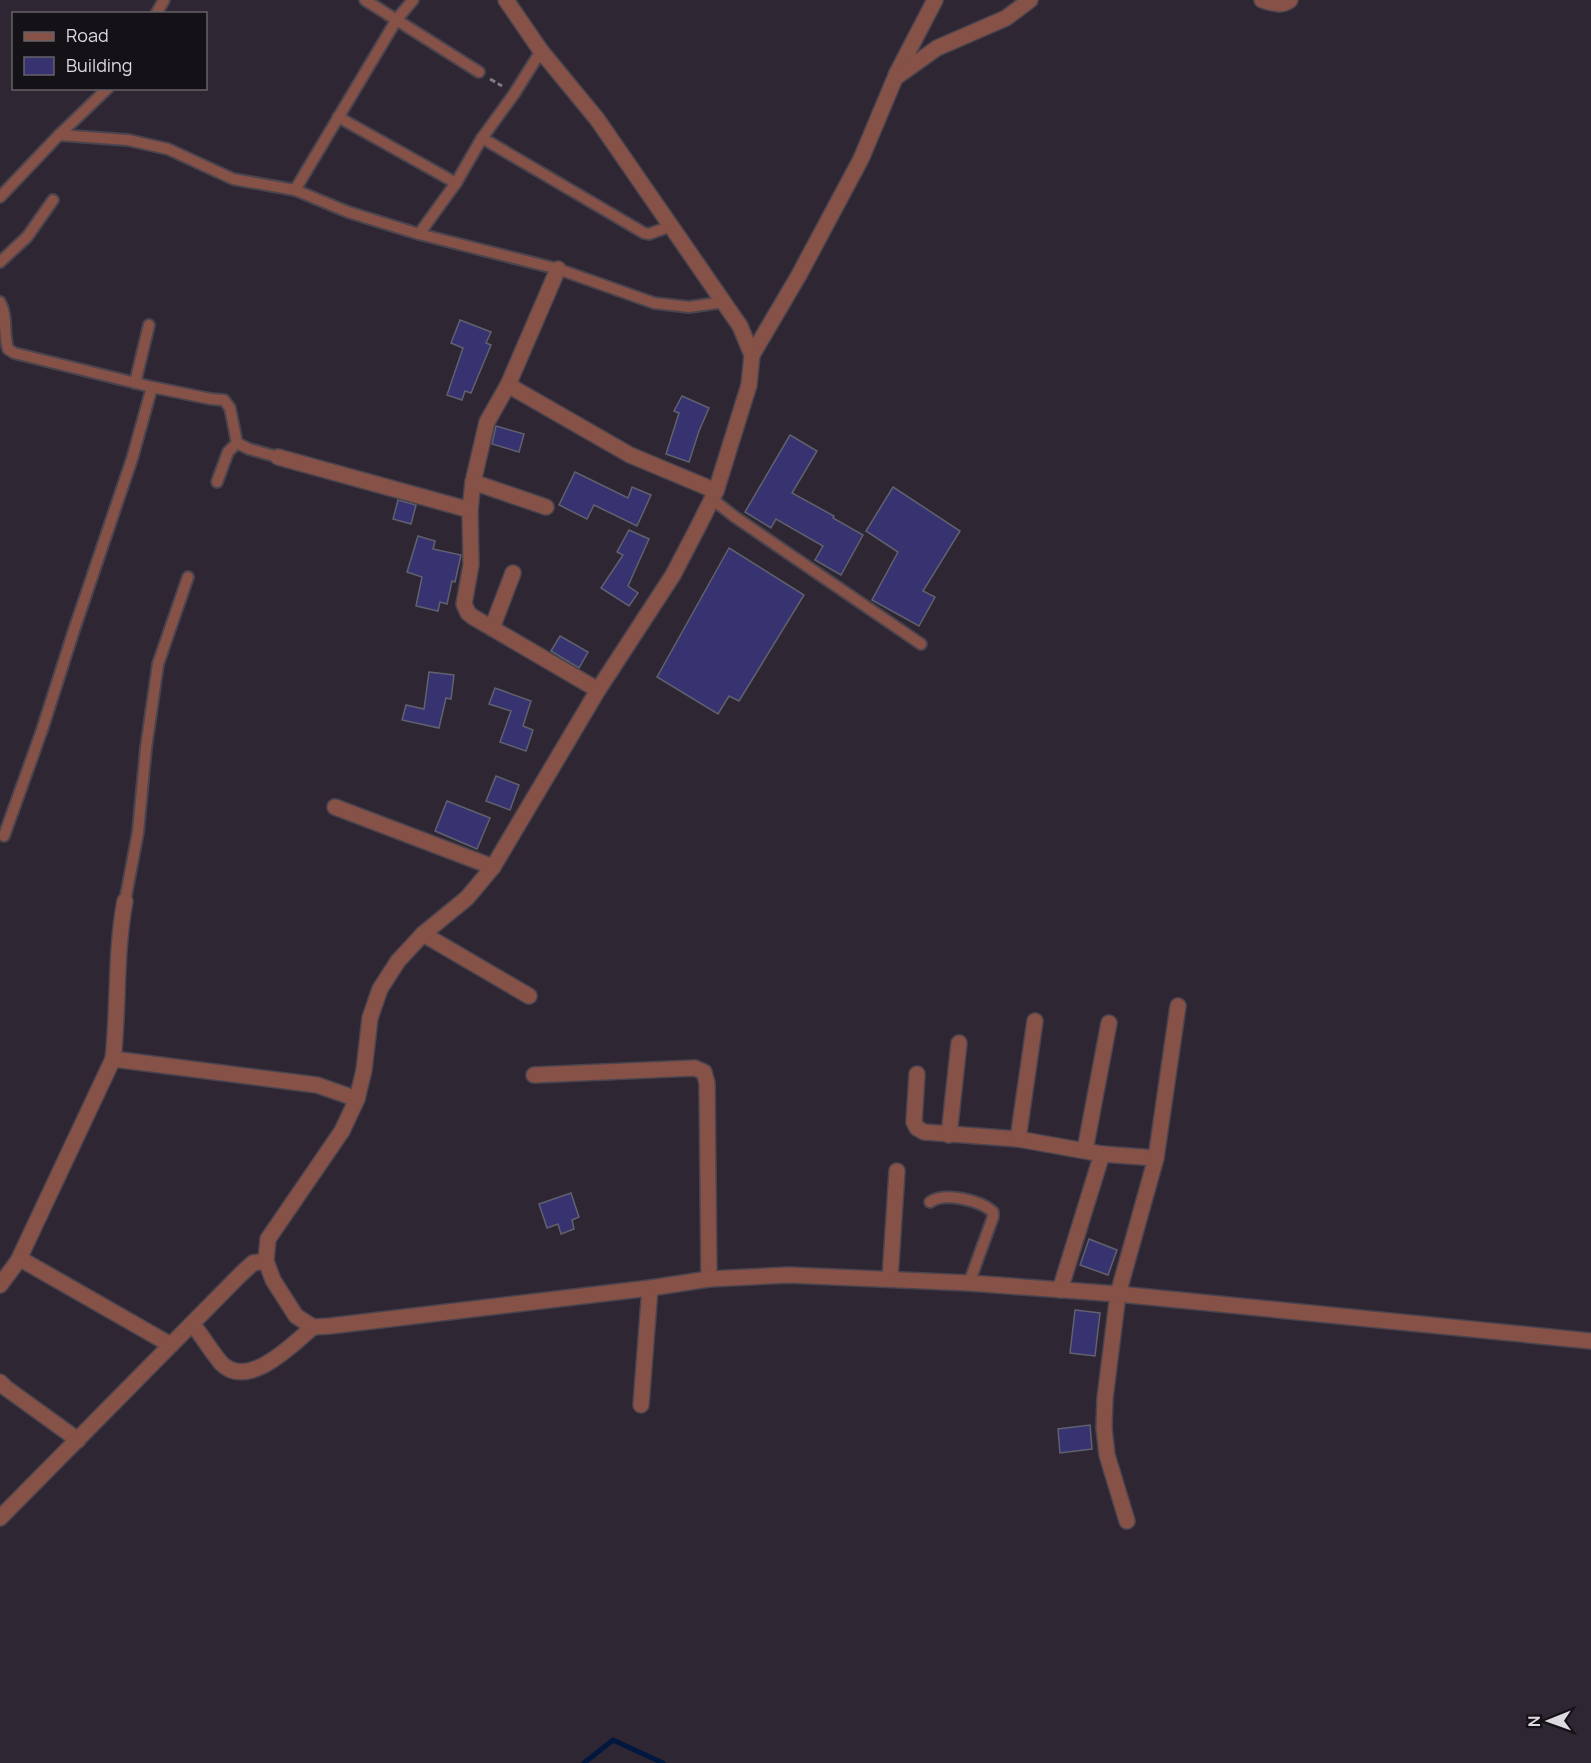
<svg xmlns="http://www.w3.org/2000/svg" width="1591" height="1763" font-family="Manrope,sans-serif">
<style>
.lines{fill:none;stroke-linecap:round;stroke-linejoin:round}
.stream{stroke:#00173f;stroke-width:5}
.building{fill:#373270;stroke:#60616f;stroke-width:1.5}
.service-casing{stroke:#4a444f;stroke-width:14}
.minor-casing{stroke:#4a444f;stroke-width:18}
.tertiary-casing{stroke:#4a444f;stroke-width:18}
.path{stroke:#817b85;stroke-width:3;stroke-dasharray:6 3;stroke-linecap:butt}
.service{stroke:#865146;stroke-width:10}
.minor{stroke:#865146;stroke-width:15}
.tertiary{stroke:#865146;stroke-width:15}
</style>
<rect width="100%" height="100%" fill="#2e2733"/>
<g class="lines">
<polyline class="stream" points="584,1763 613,1740 663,1763"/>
</g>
<g class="building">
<polygon points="460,320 491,332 486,343 491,345 471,393 465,391 462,400 447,395 463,348 451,343"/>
<polygon points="682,396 709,408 699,431 689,462 666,454 679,413 674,411"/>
<polygon points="496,426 524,434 519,452 492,444"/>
<polygon points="790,435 817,451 792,493 834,516 833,518 863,535 841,575 815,560 823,546 776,519 771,528 745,512"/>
<polygon points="575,472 628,498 632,487 651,495 637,526 594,505 587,519 559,505"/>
<polygon points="893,487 960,531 923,591 935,597 919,626 872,600 898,552 866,531"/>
<polygon points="398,500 416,505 411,524 393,519"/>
<polygon points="629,530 649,539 628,586 638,593 629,606 601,588 623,555 617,552"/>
<polygon points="418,536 435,541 433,549 461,555 455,582 452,581 447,604 440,602 438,611 416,606 422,577 407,572"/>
<polygon points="729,548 804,595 739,701 729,696 718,714 657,677"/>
<polygon points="560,636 588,652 579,668 551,651"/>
<polygon points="429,672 454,675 451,699 446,698 439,728 402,720 406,705 424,709"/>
<polygon points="495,688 531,701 523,726 533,730 526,751 500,742 511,711 489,704"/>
<polygon points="496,776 519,785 510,810 486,801"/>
<polygon points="447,801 490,818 477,849 435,831"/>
<polygon points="571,1193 579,1217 572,1220 574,1229 561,1234 558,1224 547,1228 539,1204"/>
<polygon points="1089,1239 1117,1250 1108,1275 1080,1265"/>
<polygon points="1075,1310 1100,1313 1095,1356 1070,1353"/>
<polygon points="1090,1425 1092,1449 1060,1453 1058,1429"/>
</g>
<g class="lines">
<defs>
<g id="service">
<polyline points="365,0 479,72"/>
<polyline points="156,14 164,0"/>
<polyline points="338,117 456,183"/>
<polyline points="59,135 128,140 168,149 233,179 295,190 397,19 413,0"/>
<polyline points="482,138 644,233 649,234 671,226"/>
<polyline points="295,190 348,212 419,234 456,183 482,138 514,94 541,51"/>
<polyline points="0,197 59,135 108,88"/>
<polyline points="419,234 558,269 654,303 689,307 724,302"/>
<polyline points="0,262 27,237 53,200"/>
<path d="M0,302C8,317 3,333 8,349L14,353L152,387L211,399L224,400L230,408L237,443L249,449L278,457"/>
<polyline points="135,383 149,325"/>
<polyline points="217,482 228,452 237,443"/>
<polyline points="712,499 735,517 921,644"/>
<polyline points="4,836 42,730 74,630 132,459 152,387"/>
<polyline points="125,901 138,832 146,748 158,664 188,577"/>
<path d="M930,1202C945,1192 980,1200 993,1212V1217L969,1283"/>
</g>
<g id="minor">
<path d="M1262,0C1272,3 1282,7 1290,0"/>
<polyline points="896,75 935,0"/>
<polyline points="558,269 508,385 487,422 473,482 470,510 471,565 464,604 468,613 473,617 598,690"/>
<polyline points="752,355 799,275 861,159 895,78 937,48 1006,18 1030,0"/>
<polyline points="508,385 630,455 716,491"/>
<polyline points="278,457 470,510"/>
<polyline points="473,482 546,507"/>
<polyline points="492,628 513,573"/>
<polyline points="335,807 493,867"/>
<polyline points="423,934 529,996"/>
<polyline points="113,1059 317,1085 357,1099"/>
<polyline points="917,1074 914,1122 917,1128 924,1132 1018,1139 1102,1154 1060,1290"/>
<polyline points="534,1075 695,1068 704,1072 707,1083 709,1279"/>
<polyline points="949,1135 959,1043"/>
<polyline points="1018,1139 1035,1021"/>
<polyline points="1085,1150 1109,1023"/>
<polyline points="1102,1154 1156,1158"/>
<path d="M18,1261L113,1059C119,1006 115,953 125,901"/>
<polyline points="890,1279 897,1171"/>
<polyline points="0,1285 18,1261 24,1261 171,1345"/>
<path d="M193,1325C203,1337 211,1351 221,1363C248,1391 293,1344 313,1327"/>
<polyline points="0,1382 6,1388 78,1440"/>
<polyline points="641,1405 650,1288"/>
<polyline points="0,1518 241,1274 253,1263 266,1261"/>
<polyline points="1127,1521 1107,1455 1104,1428 1105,1398 1118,1294 1156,1158 1178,1006"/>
</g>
<polyline id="tertiary" points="506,0 541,51 597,119 740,326 752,355 749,385 716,491 698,527 673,575 598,690 493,867 467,898 423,934 398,961 380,989 370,1018 364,1070 357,1099 342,1131 268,1239 266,1261 273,1280 296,1316 313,1327 330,1326 650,1288 709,1279 789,1275 969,1283 1118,1294 1591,1341"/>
</defs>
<use href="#service" class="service-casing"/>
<use href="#minor" class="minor-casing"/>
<use href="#tertiary" class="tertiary-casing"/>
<polyline class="path" points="490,79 502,86"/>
<use href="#service" class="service"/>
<use href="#minor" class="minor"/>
<use href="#tertiary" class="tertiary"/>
</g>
<rect x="12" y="12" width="195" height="78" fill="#151217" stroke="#666268" stroke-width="1.5"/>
<rect x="24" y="32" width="30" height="9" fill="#865146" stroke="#666268" stroke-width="1.5"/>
<text x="66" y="42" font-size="18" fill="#dfdae2">Road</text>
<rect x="24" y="57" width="30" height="18" fill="#373270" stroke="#666268" stroke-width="1.5"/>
<text x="66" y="72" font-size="18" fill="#dfdae2">Building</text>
<g transform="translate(1549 1721) rotate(269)" stroke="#151217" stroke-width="4.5" paint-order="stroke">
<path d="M0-4.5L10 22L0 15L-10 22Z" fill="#dfdae2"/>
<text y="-9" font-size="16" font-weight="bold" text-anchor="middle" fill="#dfdae2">N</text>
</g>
</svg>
